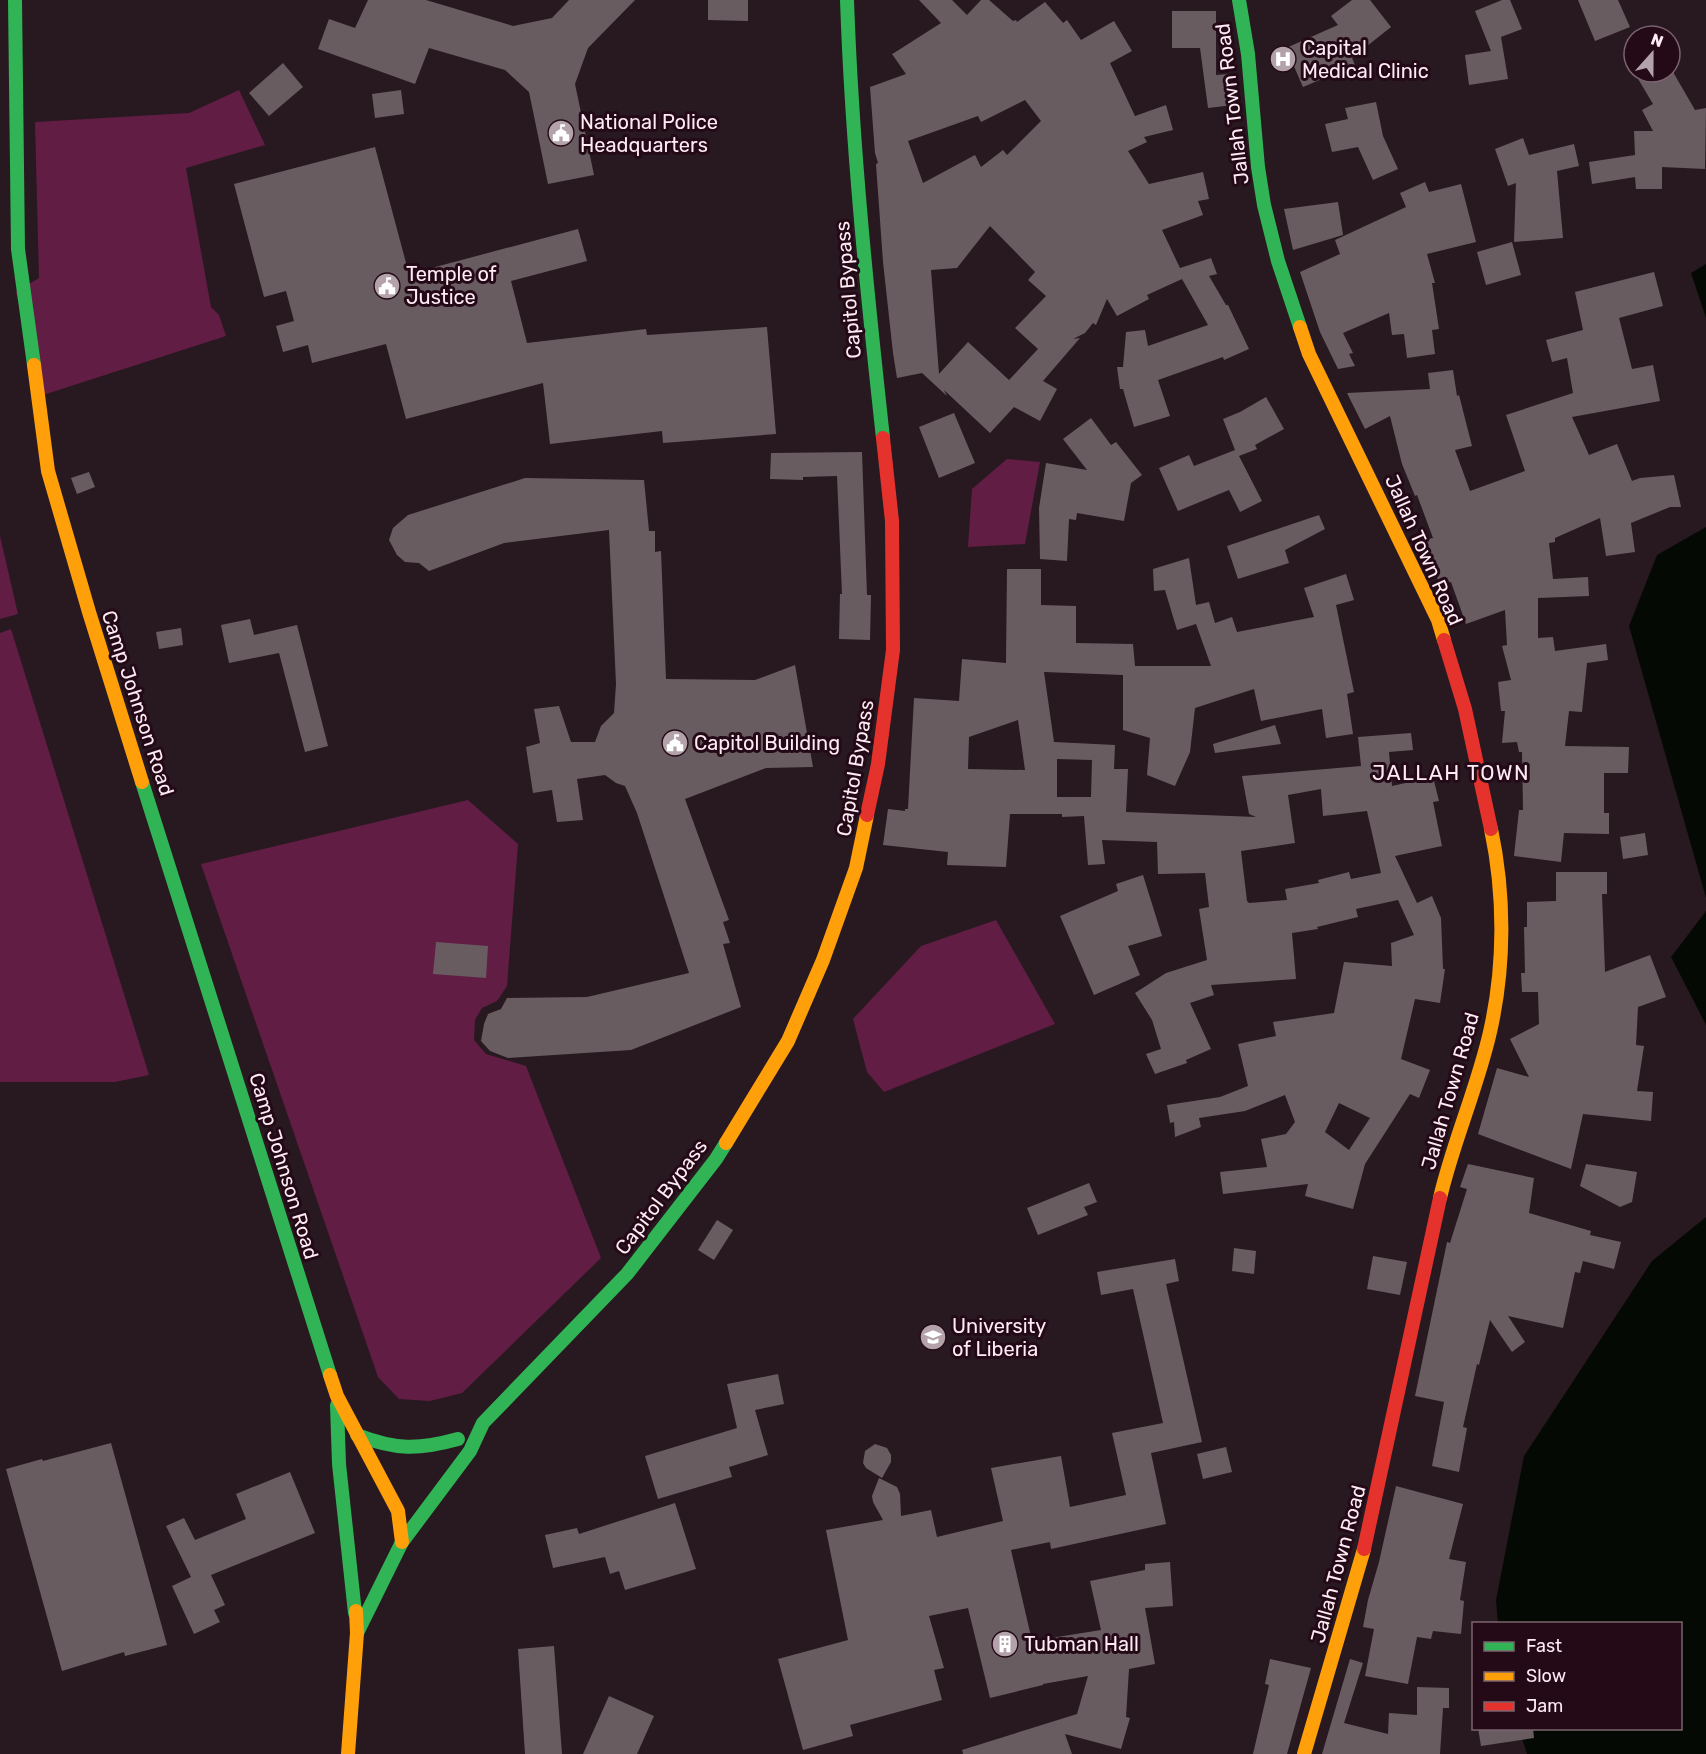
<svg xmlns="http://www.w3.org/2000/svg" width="1706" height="1754" font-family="Rubik,sans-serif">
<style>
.green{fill:#611d43}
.water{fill:#040a03}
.building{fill:#695c61;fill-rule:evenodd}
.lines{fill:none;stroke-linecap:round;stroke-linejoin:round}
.fast{stroke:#30b455;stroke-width:14}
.slow{stroke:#ff9f0a;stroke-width:14}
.jam{stroke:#e5322d;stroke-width:14}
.labels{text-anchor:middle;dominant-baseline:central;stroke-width:6;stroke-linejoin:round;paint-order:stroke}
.poi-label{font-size:20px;fill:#feebf3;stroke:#240a17;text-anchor:start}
.street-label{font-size:20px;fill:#feebf3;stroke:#240a17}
.neighbourhood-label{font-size:21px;letter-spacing:1.5px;fill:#feebf3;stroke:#240a17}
</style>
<rect width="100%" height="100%" fill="#281920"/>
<g class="green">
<polygon points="239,90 265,145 186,168 211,307 219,315 226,336 40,396 16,292 39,278 35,122 189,113"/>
<polygon points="1007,459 1040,462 1025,544 968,547 972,489"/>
<polygon points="0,536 18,614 0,619"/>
<polygon points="11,629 149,1075 115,1082 0,1082 0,633"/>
<polygon points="468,800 518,844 507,986 497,1001 482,1008 475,1020 474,1040 486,1054 526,1066 601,1258 462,1393 430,1401 399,1399 378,1377 201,864"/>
<polygon points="996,920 1055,1024 884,1092 867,1072 853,1019 921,946"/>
</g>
<g class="water">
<polygon points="1706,264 1706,318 1691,273"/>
<polygon points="1706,527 1706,898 1629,626 1657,555"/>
<polygon points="1706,911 1706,1025 1671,957"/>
<polygon points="1706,1217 1706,1754 1527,1754 1519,1729 1680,1728 1680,1624 1498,1623 1496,1600 1524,1456 1652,1261"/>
</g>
<g class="building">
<polygon points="368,0 426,0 513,26 552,18 569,0 635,0 588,48 575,84 594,175 548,184 529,92 505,70 429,48 415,84 318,49 329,19 355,28"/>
<polygon points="708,0 748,0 748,21 708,20"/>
<path d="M919,0H952L967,15L981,0H989L1013,21L1016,20L1017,22L1045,2L1063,23L1067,20L1081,40L1114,21L1132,51L1110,63L1135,116L1166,105L1173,130L1144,137L1147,142L1128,151L1149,184L1203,172L1209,199L1198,201L1203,215L1162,230L1180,268L1211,258L1217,274L1209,276L1226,305H1228L1249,349L1224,360L1223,357L1158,380L1170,416L1134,427L1123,389H1120L1117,367H1123L1126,332L1145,330L1148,346L1208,325L1182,279L1147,295L1149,299L1117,316L1107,299L1096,325L1093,323L1085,333L1073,339L1080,338L1043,381L1057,389L1040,421L1014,407L990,433L944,390L947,396L922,373L897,378L893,353L883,262L876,164L878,163L875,153L870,87L906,74L892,54L894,53L941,23ZM1025,100L1041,121L1007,155L1003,150L981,167L975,155L923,183L908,141L978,116L981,122ZM990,226L1035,272L1028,280L1046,296L1015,328L1038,349L1009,380L968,342L939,374L931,270L957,268Z"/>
<polygon points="1352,0 1370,0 1391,27 1352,58 1355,65 1303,87 1286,48 1338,25 1331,16"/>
<polygon points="1502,0 1510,0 1522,29 1501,37 1508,79 1469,85 1465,55 1491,51 1475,11"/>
<polygon points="1578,0 1618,0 1630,27 1595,41"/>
<polygon points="1172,11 1216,11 1216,75 1228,74 1233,105 1208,108 1200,48 1172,48"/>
<polygon points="283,63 303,87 269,116 249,93"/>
<polygon points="1634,72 1673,72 1695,110 1706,108 1705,169 1662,167 1662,189 1636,189 1635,177 1592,184 1589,162 1635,155 1634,131 1653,131 1642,110 1653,104"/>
<polygon points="401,90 404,114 375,118 372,94"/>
<polygon points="1376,102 1383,136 1398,169 1373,180 1358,147 1332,152 1325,124 1348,119 1345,108"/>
<polygon points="1523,138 1529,155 1574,144 1579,166 1557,171 1563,238 1514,242 1516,183 1508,186 1495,149"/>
<polygon points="375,147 409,274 578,229 587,261 511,281 527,343 646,329 647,335 767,327 776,434 663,443 662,431 550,444 543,383 406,419 386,344 312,363 308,345 283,352 276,326 294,321 286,291 264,297 234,184"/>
<polygon points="1425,182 1429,192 1461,184 1476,242 1427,254 1435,283 1432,283 1439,329 1432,330 1435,354 1407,358 1404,334 1392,335 1389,313 1343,333 1353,353 1349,354 1355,366 1338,369 1320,332 1300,272 1340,254 1335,240 1406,207 1400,193"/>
<polygon points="1338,202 1343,235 1293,250 1284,209"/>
<polygon points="1512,242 1521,275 1486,285 1477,252"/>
<polygon points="1654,272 1663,306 1619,318 1632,369 1653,365 1660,401 1572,417 1589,455 1617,444 1632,481 1640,478 1674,475 1681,507 1670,507 1631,523 1635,552 1606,556 1600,518 1555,538 1555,542 1549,543 1553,579 1588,577 1589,596 1538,598 1538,638 1553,637 1555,651 1606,644 1608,660 1587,663 1582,712 1569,711 1565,746 1629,747 1628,773 1604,773 1604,813 1609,813 1609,834 1564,833 1561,862 1514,856 1519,810 1523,810 1522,752 1519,752 1517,742 1502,743 1505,711 1501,711 1498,682 1511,680 1502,646 1507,645 1505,610 1466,624 1451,582 1440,584 1426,555 1423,540 1433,538 1417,495 1415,496 1402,464 1390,416 1365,429 1347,393 1430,389 1428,373 1453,370 1457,396 1459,395 1472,446 1455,450 1470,491 1525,471 1506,415 1573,393 1567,358 1552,362 1546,340 1583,330 1575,292"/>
<polygon points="1266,397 1284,429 1255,445 1257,449 1239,456 1262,501 1240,512 1229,490 1178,511 1159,468 1189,455 1194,466 1235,450 1223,419 1240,412"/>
<polygon points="954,413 975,463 939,478 919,427"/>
<polygon points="1091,418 1111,445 1116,442 1142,475 1131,483 1124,521 1077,513 1076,520 1069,519 1067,561 1040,559 1039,508 1046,463 1087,470 1063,439"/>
<polygon points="862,452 867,595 871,595 870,640 839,639 840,594 842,594 837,476 803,477 803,480 770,479 771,453"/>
<polygon points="89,472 95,487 77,494 71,478"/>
<polygon points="525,478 644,480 649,531 655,531 655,552 661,551 666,679 755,680 795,665 813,767 766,768 685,799 729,920 723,922 730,943 723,944 741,1007 631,1050 508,1058 490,1051 481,1041 484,1024 488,1014 501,1009 507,998 587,997 689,973 637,813 625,786 616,783 605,775 577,779 583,820 557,822 552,790 533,793 526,747 540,743 534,709 559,706 571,742 595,742 601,726 614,713 616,684 609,530 504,543 429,571 419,563 405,562 397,555 389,540 393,528 408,515"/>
<polygon points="1319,515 1325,529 1285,550 1289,563 1238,579 1227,546"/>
<path d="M1189,558L1196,605L1209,602L1215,623L1232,617L1237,632L1314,617L1304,588L1346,574L1354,600L1336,605L1354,692L1347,694L1353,734L1326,738L1322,709L1261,721L1254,689L1195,708L1190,752L1175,786L1147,775L1150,738L1123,730V675L1044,672L1054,742L1115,745L1114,769H1128L1126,812L1256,817L1249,814L1242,776L1361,766L1358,737L1411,733L1413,750L1389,752L1392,786L1433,777L1439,801L1433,802L1442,846L1395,856L1417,903L1432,896L1441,918L1443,969H1445L1440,1003L1415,999L1401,1059L1430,1070L1419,1098L1410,1094L1365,1164L1353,1209L1305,1196L1308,1184L1223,1194L1220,1172L1267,1167L1261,1139L1286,1134L1295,1122L1285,1095L1245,1111L1199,1118L1201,1127L1175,1137L1174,1122L1170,1123L1167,1105L1220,1097L1248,1086L1238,1044L1276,1036L1273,1022L1334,1013L1344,962L1392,966L1391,943L1414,935L1398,900L1356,909L1358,917L1317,927L1318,929L1292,933L1296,979L1211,985L1214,995L1190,1003L1211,1049L1186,1060L1187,1063L1155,1074L1146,1054L1161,1049L1152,1020L1135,993L1166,973L1207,960L1199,909L1209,907L1205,873L1158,874L1157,842L1102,840L1105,864L1088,865L1084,816L1062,817V814H1010L1006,867L947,865L948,852L883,845L888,809L905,811V809H908L914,698L959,701L962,659L1006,663L1007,569H1041V605L1076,606V643L1133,644L1135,666H1211L1196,624L1177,630L1165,590L1154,591L1153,569ZM1018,720L1025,770L968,769L969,737ZM1057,759L1092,760L1091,797H1057ZM1321,789L1323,816L1367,811L1381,873L1351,879L1349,872L1318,880L1319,883L1285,889L1287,900L1249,903L1247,901L1241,851L1295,843L1288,795ZM1339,1103L1370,1118L1349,1150L1325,1132Z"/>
<polygon points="250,619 254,635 297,625 328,746 305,752 279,653 229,663 221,625"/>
<polygon points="181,628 183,645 159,649 156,632"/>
<polygon points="1275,725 1281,744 1215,753 1213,744"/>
<polygon points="1645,833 1648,855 1623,859 1620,837"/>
<polygon points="1556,872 1607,872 1607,894 1602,894 1605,972 1650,955 1666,997 1638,1007 1636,1045 1644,1046 1637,1091 1653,1092 1651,1121 1583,1114 1571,1169 1478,1134 1497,1068 1529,1077 1510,1039 1539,1024 1538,992 1522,992 1521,973 1525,973 1524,927 1527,927 1527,902 1556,901"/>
<polygon points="1143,875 1162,936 1128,946 1140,975 1094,995 1060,916 1118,891 1116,884"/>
<polygon points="436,942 488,946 486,978 433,974"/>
<polygon points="1468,1164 1534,1178 1529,1213 1591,1231 1590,1235 1621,1242 1614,1269 1583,1261 1580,1273 1575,1272 1563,1328 1508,1316 1525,1342 1512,1352 1490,1320 1479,1365 1477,1364 1463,1427 1467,1428 1459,1472 1432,1466 1444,1402 1415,1396 1447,1242 1450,1243 1467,1189 1460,1187"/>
<polygon points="1586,1164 1637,1172 1632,1202 1620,1207 1580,1186"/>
<polygon points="1089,1183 1097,1202 1084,1207 1088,1215 1038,1235 1027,1208"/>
<polygon points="717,1220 733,1230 714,1260 698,1250"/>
<polygon points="1234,1248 1256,1251 1254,1274 1232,1271"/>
<polygon points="1373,1256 1407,1262 1400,1295 1367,1289"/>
<polygon points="1175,1259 1179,1281 1166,1284 1202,1442 1151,1453 1166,1524 1051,1549 1050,1542 1011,1550 1032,1641 1101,1630 1090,1581 1145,1570 1145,1564 1170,1562 1173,1606 1145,1608 1155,1664 1129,1669 1126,1717 1130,1718 1121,1749 1065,1734 1072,1754 963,1754 962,1750 1077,1714 1088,1676 1043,1684 1043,1685 990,1698 968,1608 929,1616 944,1668 934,1670 942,1700 850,1725 853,1736 803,1750 778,1659 848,1640 826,1530 883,1520 873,1502 872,1496 879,1478 897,1487 900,1494 901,1516 931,1510 937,1537 1003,1521 991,1468 1061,1456 1070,1507 1126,1495 1112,1433 1163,1423 1133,1289 1101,1295 1097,1272"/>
<polygon points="778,1374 784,1404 755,1410 768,1455 729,1467 732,1477 658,1499 645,1456 737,1428 727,1384"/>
<polygon points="111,1443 167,1645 125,1656 124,1652 62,1671 6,1469 42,1459 43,1461"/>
<polygon points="875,1444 887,1448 891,1455 891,1462 882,1478 866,1468 863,1463 865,1451"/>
<polygon points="1226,1447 1232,1472 1203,1479 1197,1454"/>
<polygon points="290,1472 315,1533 211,1575 225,1605 214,1610 220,1622 194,1634 172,1586 191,1577 166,1526 184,1518 195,1540 246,1519 236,1494"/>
<polygon points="1396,1486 1463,1504 1449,1559 1466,1562 1460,1600 1464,1601 1461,1634 1433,1631 1431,1639 1417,1637 1408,1684 1365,1676 1374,1629 1363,1627 1368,1600 1379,1562"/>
<polygon points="675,1503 696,1569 625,1590 619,1571 610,1574 605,1557 553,1568 545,1535 577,1528 579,1534"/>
<polygon points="554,1646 562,1754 525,1754 518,1649"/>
<polygon points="1270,1659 1311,1668 1287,1754 1253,1754 1269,1685 1265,1684"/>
<polygon points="1350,1659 1363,1663 1344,1723 1388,1734 1389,1713 1417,1715 1417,1687 1449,1688 1449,1708 1443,1708 1440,1754 1322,1754"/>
<polygon points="609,1696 654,1716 637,1754 583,1754"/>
<polygon points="1478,1728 1533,1728 1534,1738 1481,1746"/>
</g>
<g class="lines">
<g class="fast">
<polyline points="15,0 18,249 34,365"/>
<path d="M847,0C852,146 867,292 883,438"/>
<polyline points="1239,0 1248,54 1258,167 1264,205 1278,261 1300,327"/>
<polyline points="142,782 330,1375"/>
<polyline points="337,1405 339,1464 355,1613"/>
<path d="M357,1435C396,1450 418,1450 458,1439"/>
<polyline points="357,1633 402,1542 470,1451 483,1423 627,1274 716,1159 726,1143"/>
</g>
<g class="slow">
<polyline points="1300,327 1309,354 1438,620 1444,640"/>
<polyline points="34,365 48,471 89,612 142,782"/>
<polyline points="726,1143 788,1041 823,960 856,868 867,815"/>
<path d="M1440,1198C1453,1142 1477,1089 1490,1032C1505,966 1505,895 1491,829"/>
<polyline points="330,1375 337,1396 398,1511 402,1542"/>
<polyline points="348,1754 357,1633 356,1611"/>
<polyline points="1304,1754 1364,1549"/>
</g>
<g class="jam">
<polyline points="1444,640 1465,709 1491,829"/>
<polyline points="867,815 878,764 893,650 892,521 883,438"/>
<polyline points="1364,1549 1440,1198"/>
</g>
</g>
<defs>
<symbol id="hospital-disc" viewBox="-11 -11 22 22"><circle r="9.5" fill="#b3a2a9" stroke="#240a17"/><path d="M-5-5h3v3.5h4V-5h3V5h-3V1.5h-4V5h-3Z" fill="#fff"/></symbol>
<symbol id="civic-disc" viewBox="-11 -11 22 22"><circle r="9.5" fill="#b3a2a9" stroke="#240a17"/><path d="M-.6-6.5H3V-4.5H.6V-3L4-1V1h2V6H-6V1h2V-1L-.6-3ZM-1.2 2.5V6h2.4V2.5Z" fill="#fff"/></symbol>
<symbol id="university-disc" viewBox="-11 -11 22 22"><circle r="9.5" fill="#b3a2a9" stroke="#240a17"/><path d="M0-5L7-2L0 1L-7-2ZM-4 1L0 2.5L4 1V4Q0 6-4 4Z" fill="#fff"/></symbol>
<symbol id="building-disc" viewBox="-11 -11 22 22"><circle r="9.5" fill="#b3a2a9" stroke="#240a17"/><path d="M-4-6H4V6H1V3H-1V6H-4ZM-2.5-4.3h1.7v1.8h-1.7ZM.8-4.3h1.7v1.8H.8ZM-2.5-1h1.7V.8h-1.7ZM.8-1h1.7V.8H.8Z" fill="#fff"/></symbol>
</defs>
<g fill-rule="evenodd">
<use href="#hospital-disc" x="1268" y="44" width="30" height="30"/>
<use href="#civic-disc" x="546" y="118" width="30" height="30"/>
<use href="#civic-disc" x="372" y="271" width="30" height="30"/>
<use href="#civic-disc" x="660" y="728" width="30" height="30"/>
<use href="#university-disc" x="918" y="1322" width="30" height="30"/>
<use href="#building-disc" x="990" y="1629" width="30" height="30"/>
</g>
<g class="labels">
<g class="poi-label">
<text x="1302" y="48">Capital<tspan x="1302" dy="23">Medical Clinic</tspan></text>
<text x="580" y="122">National Police<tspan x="580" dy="23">Headquarters</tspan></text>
<text x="406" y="274">Temple of<tspan x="406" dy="23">Justice</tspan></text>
<text x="694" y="743">Capitol Building</text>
<text x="952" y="1326">University<tspan x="952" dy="23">of Liberia</tspan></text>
<text x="1024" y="1644">Tubman Hall</text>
</g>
<g class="street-label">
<text transform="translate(1232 104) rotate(-97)">Jallah Town Road</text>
<text transform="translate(848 290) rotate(-95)">Capitol Bypass</text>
<text transform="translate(1424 550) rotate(66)">Jallah Town Road</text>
<text transform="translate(138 703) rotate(72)">Camp Johnson Road</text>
<text transform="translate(855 768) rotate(-80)">Capitol Bypass</text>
<text transform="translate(1450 1091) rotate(-74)">Jallah Town Road</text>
<text transform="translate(284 1166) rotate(73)">Camp Johnson Road</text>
<text transform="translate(661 1197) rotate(-53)">Capitol Bypass</text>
<text transform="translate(1338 1564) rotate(-75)">Jallah Town Road</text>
</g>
<g class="neighbourhood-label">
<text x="1451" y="772">JALLAH TOWN</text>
</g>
</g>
<rect x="1472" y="1622" width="210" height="108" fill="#240a17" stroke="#7b646f" stroke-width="1.5"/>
<rect x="1484" y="1642" width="30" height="9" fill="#30b455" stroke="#7b646f" stroke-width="1.5"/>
<text x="1526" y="1652" font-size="18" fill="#feebf3">Fast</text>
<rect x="1484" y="1672" width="30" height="9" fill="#ff9f0a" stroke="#7b646f" stroke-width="1.5"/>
<text x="1526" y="1682" font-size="18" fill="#feebf3">Slow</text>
<rect x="1484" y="1702" width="30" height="9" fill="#e5322d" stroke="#7b646f" stroke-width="1.5"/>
<text x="1526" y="1712" font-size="18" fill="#feebf3">Jam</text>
<g transform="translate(1652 54) rotate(21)"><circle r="28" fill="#240a17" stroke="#7b646f" stroke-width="1.5"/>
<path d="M0-4.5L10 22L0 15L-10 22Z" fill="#b3a2a9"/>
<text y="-9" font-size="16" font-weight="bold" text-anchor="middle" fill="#feebf3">N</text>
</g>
</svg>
